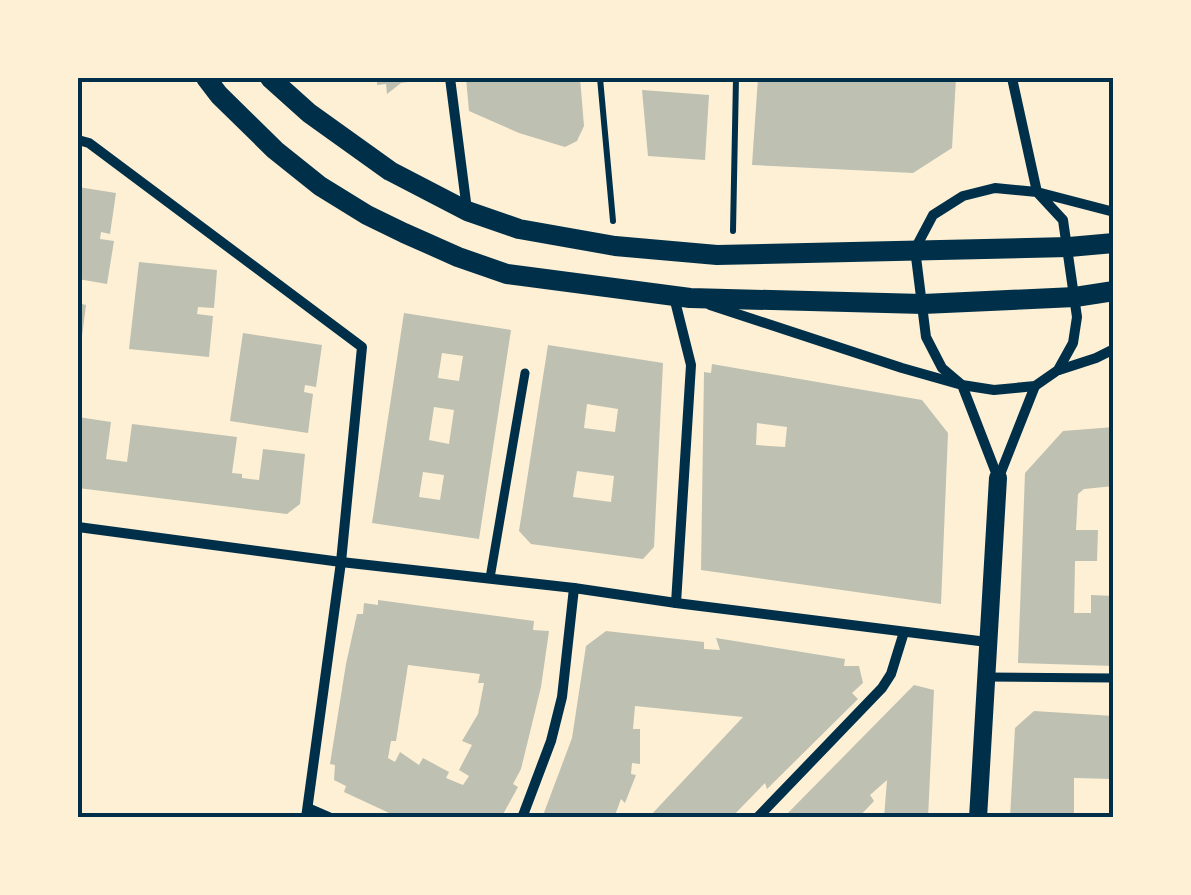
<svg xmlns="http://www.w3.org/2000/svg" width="1191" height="895" font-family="'Playfair Display',serif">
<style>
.building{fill:#bec0b2;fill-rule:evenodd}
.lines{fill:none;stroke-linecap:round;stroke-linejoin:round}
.path{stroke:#003049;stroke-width:6}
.pedestrian{stroke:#003049;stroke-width:9}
.minor{stroke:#003049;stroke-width:10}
.tertiary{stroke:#003049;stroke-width:18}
.secondary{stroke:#003049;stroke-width:20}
.neatline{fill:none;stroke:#003049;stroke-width:4}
</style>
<rect width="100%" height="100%" fill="#fdf0d5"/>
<g class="building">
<polygon points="377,78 422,78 422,80 401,83 387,94 386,84 377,85"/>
<polygon points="466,78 580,78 584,126 577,141 565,147 519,133 469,111"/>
<polygon points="758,78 956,78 952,148 913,173 752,165"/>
<polygon points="642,90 709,95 705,160 648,156"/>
<polygon points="78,187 116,193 110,234 101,232 100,239 114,241 107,284 78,279"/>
<polygon points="139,262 217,270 214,308 198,307 197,314 213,316 209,357 129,349"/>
<polygon points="78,303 86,305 80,352 78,352"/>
<path d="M404,313L511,330L479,539L372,523ZM442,353L463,356L459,381L438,378ZM434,407L454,410L449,444L429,440ZM423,472L444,475L440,500L419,497Z"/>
<polygon points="243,333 322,345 316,387 305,385 304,392 313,394 308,433 230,421"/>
<path d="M548,345L663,363L654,547L643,559L531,544L519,531ZM587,404L618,409L615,432L584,428ZM577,471L614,476L611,502L573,497Z"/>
<path d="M712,364L922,400L948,433L941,604L701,570L704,372L711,373ZM757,423L787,427L785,447L756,445Z"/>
<polygon points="78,417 111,422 106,459 127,462 132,424 237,437 232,473 242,474 242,478 259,480 263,449 305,454 300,504 287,514 78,488"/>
<polygon points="1114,427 1114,486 1084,489 1078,494 1076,530 1098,530 1097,561 1075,561 1074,613 1091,613 1091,595 1114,596 1114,666 1018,663 1025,473 1063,431"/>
<path d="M378,600L534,621L533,630L549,631L541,687L521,769L513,784L518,787L501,818H400L344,792L346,786L334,780L335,765L330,764L346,664L357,614H363L364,603L378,605ZM408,665L480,674L478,683H484L478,714L462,741L472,745L459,770L469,776L463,785L446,778L449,772L423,758L419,765L400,752L395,762L388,758L391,741H396Z"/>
<polygon points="606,631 704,642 704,649 720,650 716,638 845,659 844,666 859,666 863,683 852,693 858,699 767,789 765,783 731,818 652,818 650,816 743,717 635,706 633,729 640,729 640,764 632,763 631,774 636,775 625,803 621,799 614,818 542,818 572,738 586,646"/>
<polygon points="914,685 934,690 928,818 884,818 887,780 870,795 874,801 858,818 783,818"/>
<polygon points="1034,711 1114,716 1114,779 1074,778 1074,818 1010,818 1015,728"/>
</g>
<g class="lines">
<g class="path">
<polyline points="600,78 613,221"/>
<polyline points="733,231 736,78"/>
</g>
<g class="pedestrian">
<polyline points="490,578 525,373"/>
<polyline points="986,677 1114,678"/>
</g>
<g class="minor">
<polyline points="450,78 467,210"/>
<polyline points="1012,78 1037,192"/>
<polyline points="78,140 89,143 362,347 341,562 306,818"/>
<polyline points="1037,192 1063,220 1077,317 1073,343 1058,370 1035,386 994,390 962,385 942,368 926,337 915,249 933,215 963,196 995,188 1037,192 1114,212"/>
<polyline points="674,297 691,365 676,603"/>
<polyline points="710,305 902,368 962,385 998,478"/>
<polyline points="1059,370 1096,358 1114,349"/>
<polyline points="999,477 1035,386"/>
<polyline points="78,527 341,562 574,588 676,603 987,642"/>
<polyline points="308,808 331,818"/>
<polyline points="522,818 551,741 562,697 574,588"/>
<polyline points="757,818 882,688 891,674 904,632"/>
</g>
<polyline class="tertiary" points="978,818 998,478"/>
<g class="secondary">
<polyline points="206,78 219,95 275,150 320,186 367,215 404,233 458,257 507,274 690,298 923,304 1075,297 1114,291"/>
<polyline points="270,78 309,113 390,171 467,211 519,229 615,246 717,255 1069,247 1114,243"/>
</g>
</g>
<rect width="1191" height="895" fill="none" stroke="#fdf0d5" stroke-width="160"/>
<rect x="80" y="80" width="1031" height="735" class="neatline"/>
</svg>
